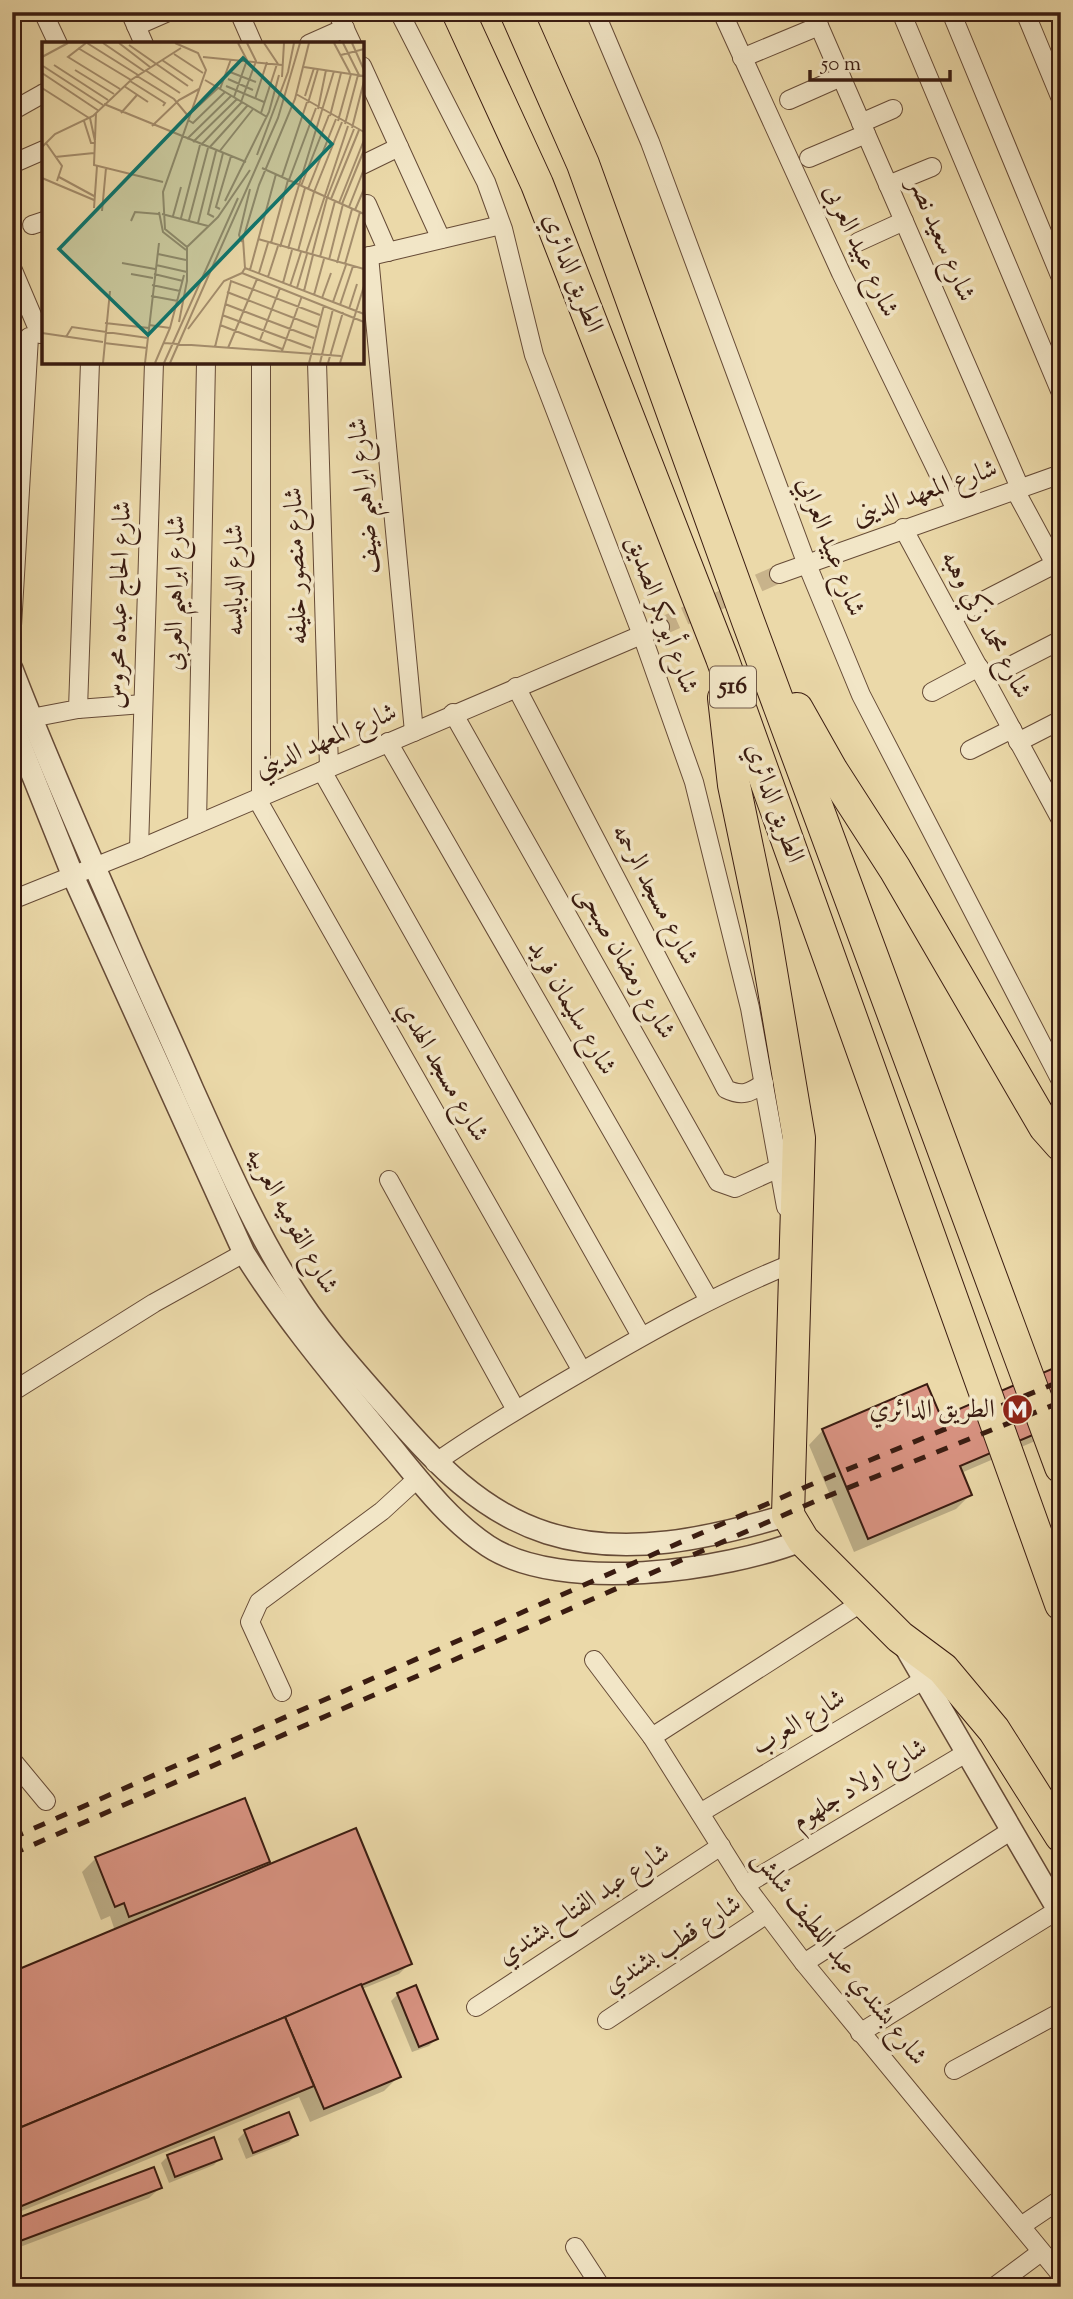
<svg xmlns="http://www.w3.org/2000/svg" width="1073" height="2299" font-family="'Sorts Mill Goudy',Amiri,serif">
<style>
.shadow{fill:#0003}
.building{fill:#d99382;stroke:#3a1c11;stroke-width:2}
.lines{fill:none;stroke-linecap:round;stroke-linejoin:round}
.minor-tunnel{stroke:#c8b38b;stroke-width:18;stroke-dasharray:18 9;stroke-linecap:butt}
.minor-casing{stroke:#664b37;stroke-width:20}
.tertiary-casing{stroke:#664b37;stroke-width:24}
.motorway-casing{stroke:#3a1c11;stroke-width:34}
.minor{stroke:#f2e6c7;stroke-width:18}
.tertiary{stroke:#f2e6c7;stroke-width:21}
.motorway{stroke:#ebd9a9;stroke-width:32}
.rail{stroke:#3a1c11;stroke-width:5;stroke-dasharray:12 12;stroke-linecap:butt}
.labels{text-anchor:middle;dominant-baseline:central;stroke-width:7;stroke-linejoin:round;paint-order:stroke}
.shield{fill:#f2e6c7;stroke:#715948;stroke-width:2}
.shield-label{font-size:24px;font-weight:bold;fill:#3a1c11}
.street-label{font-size:26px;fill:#3a1c11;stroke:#f2e6c7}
.poi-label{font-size:26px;fill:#3a1c11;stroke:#f2e6c7;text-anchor:end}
.inset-road{fill:none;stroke:#a48d6c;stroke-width:2}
.view{fill:#0f766e;fill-opacity:0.15;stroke:#0f766e;stroke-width:3.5}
.inset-edge{fill:none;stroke:#3a1c11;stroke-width:3.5}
</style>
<rect width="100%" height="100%" fill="#ebd9a9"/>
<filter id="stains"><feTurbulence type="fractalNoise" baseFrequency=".00286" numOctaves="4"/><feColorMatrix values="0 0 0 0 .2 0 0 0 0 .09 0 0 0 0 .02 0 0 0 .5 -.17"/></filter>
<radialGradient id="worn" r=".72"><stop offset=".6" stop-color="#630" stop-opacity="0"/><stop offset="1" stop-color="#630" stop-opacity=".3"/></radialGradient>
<g class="shadow">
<polygon points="940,1419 1061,1430 961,1473 970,1495 956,1509 854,1552 809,1445 823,1430"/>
<polygon points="96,1858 268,1861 258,1871 410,1963 399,1974 362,1989 399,2076 384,2091 310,2122 299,2097 12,2215 12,1974 115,1931 110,1916 101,1920 82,1872"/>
<polygon points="398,1994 436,2039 429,2046 412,2052 391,2001"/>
<polygon points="288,2115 296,2135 289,2142 246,2159 238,2139 245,2132"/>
<polygon points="168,2156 220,2158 214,2165 169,2183 161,2163"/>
<polygon points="160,2188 149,2198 12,2250 12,2222"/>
</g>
<g class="building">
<polygon points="1061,1365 1061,1423 960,1466 972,1495 868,1539 822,1429 927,1384 941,1417"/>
<polygon points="245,1798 270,1862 129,1917 124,1903 115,1907 95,1857"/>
<polygon points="356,1828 412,1964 12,2131 12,1972"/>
<polygon points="361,1984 401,2077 324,2109 285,2017"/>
<polygon points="416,1985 438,2039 419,2047 397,1993"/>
<polygon points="285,2017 314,2086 12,2210 12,2131"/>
<polygon points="289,2112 298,2135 253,2153 244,2130"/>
<polygon points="214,2137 222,2159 175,2177 167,2155"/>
<polygon points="154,2167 162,2188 12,2244 12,2220"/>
</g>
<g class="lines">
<polyline class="minor-tunnel" points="660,627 779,574"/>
<defs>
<g id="minor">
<polyline points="43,12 58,44"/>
<polyline points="130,12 144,44"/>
<polyline points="239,12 253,44"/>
<polyline points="337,12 352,44"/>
<polyline points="399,12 486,182 503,229 534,355 642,635 694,782 750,1008 786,1207"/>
<polyline points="595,12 650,142 806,562 861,695 1061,1081"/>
<polyline points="722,12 841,273 956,510"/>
<polyline points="813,12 1020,488"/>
<polyline points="901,12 1061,393"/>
<polyline points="951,12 1061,278"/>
<polyline points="1025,12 1061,99"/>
<polyline points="136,26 168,12"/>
<polyline points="309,44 345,28"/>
<polyline points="742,58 819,26"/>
<polyline points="362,66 441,239"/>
<polyline points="789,100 841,77"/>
<polyline points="12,111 44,93"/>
<polyline points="861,123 893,109"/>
<polyline points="809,158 866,134"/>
<polyline points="12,164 44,150"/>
<polyline points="362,165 399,147"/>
<polyline points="888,185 932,167"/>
<polyline points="367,204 388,252"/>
<polyline points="32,225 44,221"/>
<polyline points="858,242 904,221"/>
<polyline points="369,256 414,732"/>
<polyline points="362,258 501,225"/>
<polyline points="12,268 40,334"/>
<polyline points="261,362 261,797"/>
<polyline points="317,362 329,768"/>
<polyline points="1015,490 1061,575"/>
<polyline points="903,528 1061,820"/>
<polyline points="779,574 1061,474"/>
<polyline points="952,617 1055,564"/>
<polyline points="12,626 29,337"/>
<polyline points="985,679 1061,640"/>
<path d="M516,687L726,1089C742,1097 750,1093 764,1083"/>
<polyline points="932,692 979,667"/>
<polyline points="78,709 143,704"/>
<polyline points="453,713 718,1182 735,1188 779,1168"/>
<polyline points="31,718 78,709 90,362"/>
<polyline points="388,742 709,1300"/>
<polyline points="1018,742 1061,720"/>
<polyline points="970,750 1012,729"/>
<polyline points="322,771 641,1336"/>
<polyline points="257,799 582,1371"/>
<polyline points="197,824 206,362"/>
<polyline points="139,849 154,362"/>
<polyline points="12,900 139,849 660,627"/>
<polyline points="389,1180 516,1410"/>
<polyline points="12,1392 154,1303 244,1253"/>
<path d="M435,1463C482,1430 531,1401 581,1372C651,1331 720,1292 796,1262L794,1256"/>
<polyline points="594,1660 652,1737 745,1885 804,1963 1061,2275"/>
<polyline points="282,1692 250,1622 259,1602 382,1511 418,1478"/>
<polyline points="652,1737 864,1601"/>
<polyline points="12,1760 46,1801"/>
<polyline points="700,1813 935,1673"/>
<polyline points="745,1885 966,1753"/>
<polyline points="804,1963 1012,1830"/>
<polyline points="476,2007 721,1846"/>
<polyline points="607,2020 767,1914"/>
<polyline points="860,2033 1058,1910"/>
<polyline points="954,2070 1061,2012"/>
<polyline points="1021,2226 1061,2199"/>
<polyline points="575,2247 601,2287"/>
<polyline points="994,2287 1041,2252"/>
</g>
<g id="tertiary">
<path d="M12,669C45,755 83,840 120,925C143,980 169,1034 193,1090C223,1156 252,1224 291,1286C319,1332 356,1372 391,1412C435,1463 481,1512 547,1533C626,1558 710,1538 788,1515"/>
<path d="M12,724L73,876L244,1253C285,1319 336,1379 385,1439C416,1476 447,1519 488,1546C561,1594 725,1571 803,1540"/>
<polyline points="907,1650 1061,1915"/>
</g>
<g id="motorway">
<polyline points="458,12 537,184 722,658 1061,1604"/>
<polyline points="516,12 583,164 748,621 1061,1467"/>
<polyline points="724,698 734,785 763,924 799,1138 788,1515 803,1540 900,1637 943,1669 994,1730 1061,1836"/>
<polyline points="797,709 832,771 895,869 1045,1127 1061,1145"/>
</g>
</defs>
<use href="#minor" class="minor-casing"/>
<use href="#tertiary" class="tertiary-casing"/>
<use href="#motorway" class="motorway-casing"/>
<use href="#minor" class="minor"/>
<use href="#tertiary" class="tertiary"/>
<use href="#motorway" class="motorway"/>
<g class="rail">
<polyline points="12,1838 810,1485 1061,1381"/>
<polyline points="12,1854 818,1500 1061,1402"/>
</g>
</g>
<defs>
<symbol id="metro-disc" viewBox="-11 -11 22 22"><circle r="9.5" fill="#8f2418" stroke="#f2e6c7"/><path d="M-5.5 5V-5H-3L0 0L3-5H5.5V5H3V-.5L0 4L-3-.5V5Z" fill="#fff"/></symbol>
</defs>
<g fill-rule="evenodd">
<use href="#metro-disc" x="1000" y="1392" width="35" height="35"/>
</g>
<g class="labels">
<rect class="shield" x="710" y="666.5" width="46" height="41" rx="5"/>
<g class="shield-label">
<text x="733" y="687">516</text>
</g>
<g class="street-label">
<text transform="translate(941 240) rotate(67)">شارع سعيد نصر</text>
<text transform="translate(860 251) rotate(65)">شارع عبيد العربى</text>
<text transform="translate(572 273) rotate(69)">الطريق الدائري</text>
<text transform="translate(925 493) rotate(-19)">شارع المعهد الدينى</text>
<text transform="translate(365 496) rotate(-95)">شارع ابراهيم ضيف</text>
<text transform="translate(830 547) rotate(69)">شارع عبيد العرابي</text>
<text transform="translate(297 566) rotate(-92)">شارع منصور خليفه</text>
<text transform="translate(235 580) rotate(-90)">شارع الدبايسه</text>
<text transform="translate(176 593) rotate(-89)">شارع ابراهيم العربى</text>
<text transform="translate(120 605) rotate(-88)">شارع الحاج عبده محروس</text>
<text transform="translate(661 615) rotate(70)">شارع أبو بكر الصديق</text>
<text transform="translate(985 625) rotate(62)">شارع محمد زكي وهبه</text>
<text transform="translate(326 741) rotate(-23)">شارع المعهد الديني</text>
<text transform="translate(774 803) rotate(70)">الطريق الدائري</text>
<text transform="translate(654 895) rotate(62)">شارع مسجد الرحمه</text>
<text transform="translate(625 963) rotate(60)">شارع رمضان صبحى</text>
<text transform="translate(571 1008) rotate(60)">شارع سليمان فريد</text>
<text transform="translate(442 1072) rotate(60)">شارع مسجد الهدي</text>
<text transform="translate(291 1221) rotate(61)">شارع القوميه العربيه</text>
<text transform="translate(799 1723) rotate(-31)">شارع العرب</text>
<text transform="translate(860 1785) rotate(-31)">شارع اولاد جلهوم</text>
<text transform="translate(584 1905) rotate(-33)">شارع عبد الفتاح بشندي</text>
<text transform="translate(673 1945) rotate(-33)">شارع قطب بشندي</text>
<text transform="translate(839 1958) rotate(52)">شارع بشندي عبد اللطيف شلش</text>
</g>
<g class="poi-label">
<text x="995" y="1410">الطريق الدائري</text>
</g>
</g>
<g transform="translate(42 42)">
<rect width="322" height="322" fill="#ebd9a9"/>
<path class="inset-road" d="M44,1L26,15L78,47M45,1L96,33M61,1L102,29M77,1L108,25M133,1L156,11L164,28L121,150L123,187L145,205M222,1L236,22M292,1L308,31M301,1L317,33M310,1L322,28M87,3L146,44M36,6L89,38M132,12L161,31M299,13L322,7M0,15L26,1M161,15L240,23M120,18L151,39M12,23L66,58M1,24L61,63M262,25L322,34M33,28L72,52M103,28L138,51M188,30L214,40M0,31L57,69M95,34L132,57L147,75M240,35L242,1M186,37L211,48M163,38L225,75M88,39L123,61L121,64M82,44L106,60M184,44L222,60M0,46L47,76M178,47L189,17M254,52L322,90M263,54L272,26M192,55L205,18L196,1M213,57L225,20M199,60L214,19L205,1M266,61L276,27M62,62L204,120M276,67L284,28M151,69L176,46M54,71L52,123L121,140M79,71L95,53M219,71L235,22M288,74L299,31M48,76L53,99M146,78L151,81L183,50M42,79L49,101H53M296,79L309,32M303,82L316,33M110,84L137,58L157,47M310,86L322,39M145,97L189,54M151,100L195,57M4,101L20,124L15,139M159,103L200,60M0,105L13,92L51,74L89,38L139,6M167,106L206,63M177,110L211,67M215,113L246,30L252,1M13,115L52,111M220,126L322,172M17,135L52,154M240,135L265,60M0,136L52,158M247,138L274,66M259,144L287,73M266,147L294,77M272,150L300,80M285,156L312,87M289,157L317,88M183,159L227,70L237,33M297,161L322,98M300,162L322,108M307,165L322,127M52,166L55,124M178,167L174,165L189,114M313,168L322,147M60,169L64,126M117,170L121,190L144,208M120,172L166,184M131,174L139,145M172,175L166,172L181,111M139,176L158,103M147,178L166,106M89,179L93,170L117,172M156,181L174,109M216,197L322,227M200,200L197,193L208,147M229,201L246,138M238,205L292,29M246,207L263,146M256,209L272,150M264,211L306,84M116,212L144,218M270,213L285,156M278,215L293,159M287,218L301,162M80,221L113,227M295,221L310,167M303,222L318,170M114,223L145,230M203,226L201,197L217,143L253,57L267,1M203,226L200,231L322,280M203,226L322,272M208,228L234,132M217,231L226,201M89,232L111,236M112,232L141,239M226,235L236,204M241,241L250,208M110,243L138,249M248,244L259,210M255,246L265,212M262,249L271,213M185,250L275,285M272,253L282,217M109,254L136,259M280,256L289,231M291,260L304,223M183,262L272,296M298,263L311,224M307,267L315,242M180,273L269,306M137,280L145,239V205L176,175L208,128M63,281L107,286M107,283L128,286M178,283L240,307M146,287L182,239L200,231M0,291L61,300M24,295L30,285L106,296M218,298L238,246M62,301L105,306M122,301L299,314M173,305L189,239L278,273M186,306L215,237M240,309L260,254M61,321L68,249M103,321L117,201M113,321L128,286L142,233M122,321L196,156M128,321L236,76L258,1M267,321L282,263M278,321L291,267M286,321L301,270M298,321L322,244"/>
<path class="view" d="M201,16L290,102L106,293L17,207Z"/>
<rect width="322" height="322" class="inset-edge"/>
</g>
<rect width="1073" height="2299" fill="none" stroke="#ebd9a9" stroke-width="42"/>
<rect x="14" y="14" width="1045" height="2271" fill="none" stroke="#3a1c11" stroke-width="3.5"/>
<rect x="21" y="21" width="1031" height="2257" fill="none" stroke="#3a1c11" stroke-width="2"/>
<path d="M810 70v10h140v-10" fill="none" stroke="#3a1c11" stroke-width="3.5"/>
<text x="821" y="70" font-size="21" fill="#3a1c11" stroke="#f2e6c7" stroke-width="5" paint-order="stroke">50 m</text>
<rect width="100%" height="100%" filter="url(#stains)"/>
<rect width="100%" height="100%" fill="url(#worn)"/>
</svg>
